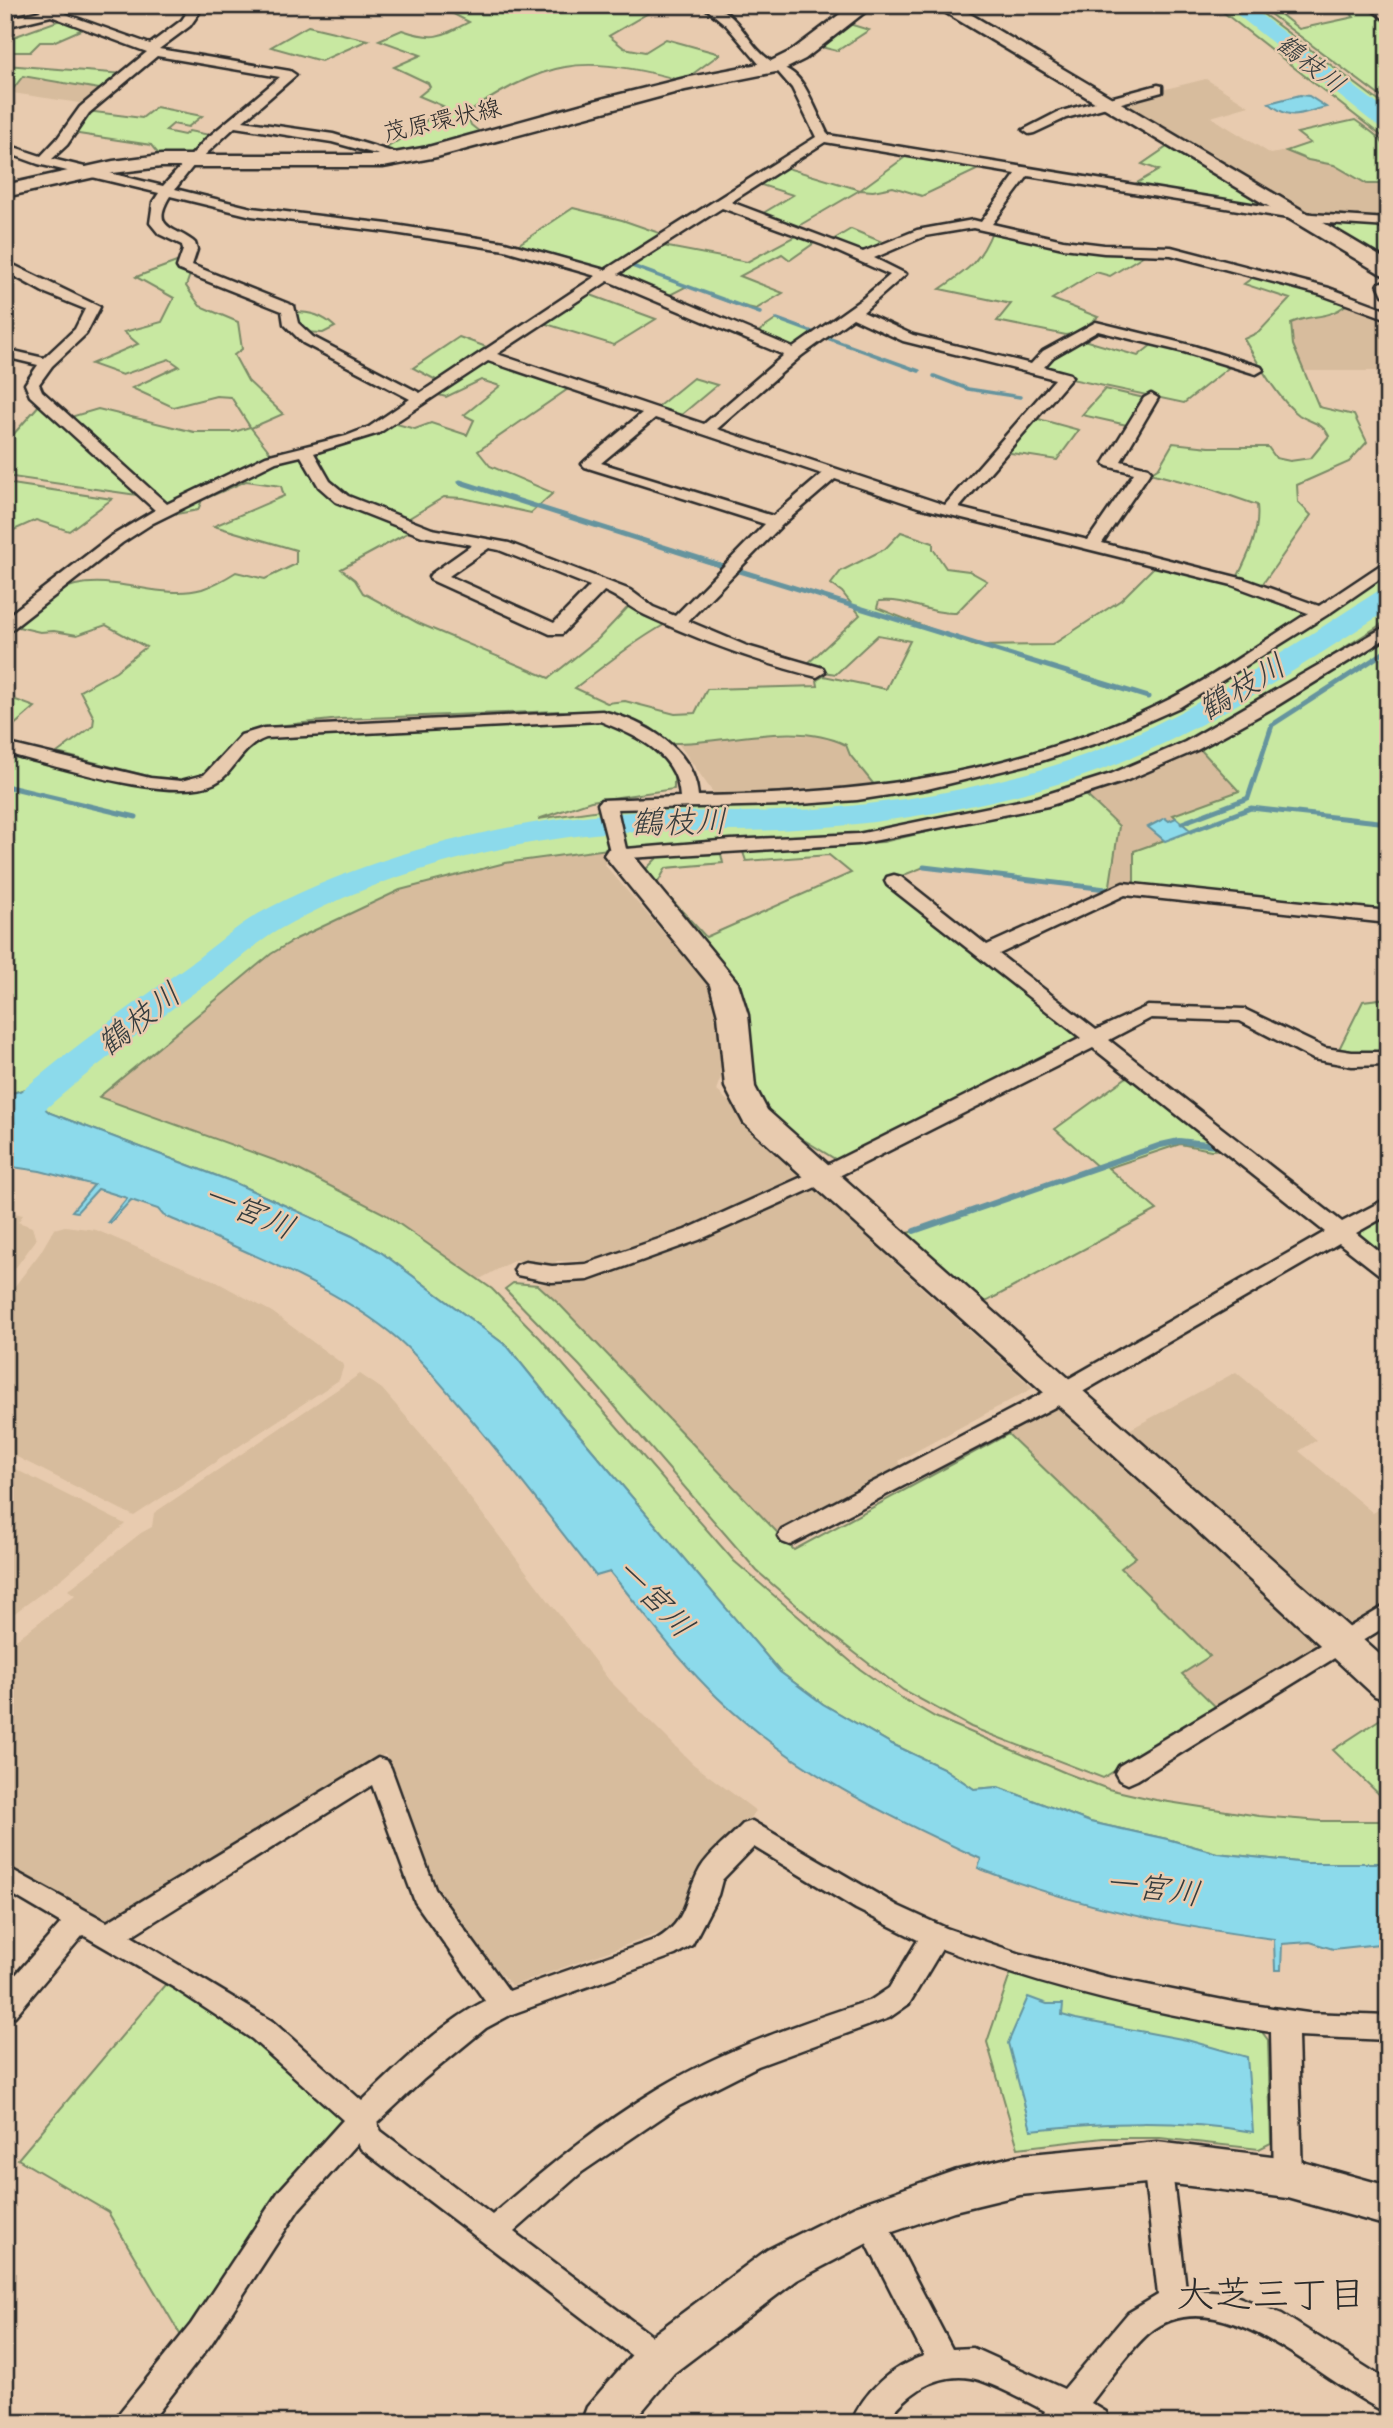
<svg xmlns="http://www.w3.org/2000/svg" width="1393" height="2428" font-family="Caveat,'Klee One',sans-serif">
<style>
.built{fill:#d7bc9d}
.green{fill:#c8e8a1;stroke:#7a8a66;stroke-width:2}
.water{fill:#8cdaeb;stroke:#65949e;stroke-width:2}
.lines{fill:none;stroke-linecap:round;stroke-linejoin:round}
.stream-far2{stroke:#65949e;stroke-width:3.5}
.stream-far1{stroke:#65949e;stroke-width:5}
.stream{stroke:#65949e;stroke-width:6}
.river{fill:#8cdaeb;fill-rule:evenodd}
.street-casing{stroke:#2b2b2b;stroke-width:5}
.secondary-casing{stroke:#2b2b2b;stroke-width:5}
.street{fill:#e8cbaf;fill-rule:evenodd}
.secondary{fill:#e8cbaf;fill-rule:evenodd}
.labels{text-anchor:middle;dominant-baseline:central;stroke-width:5;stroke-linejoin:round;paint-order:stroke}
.far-street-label{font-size:24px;fill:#2b2b2b;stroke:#e8cbaf}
.far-water-label{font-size:26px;font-style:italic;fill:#353c3e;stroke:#e8cbaf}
.water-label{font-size:32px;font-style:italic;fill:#353c3e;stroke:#e8cbaf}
.near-neighbourhood-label{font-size:38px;fill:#2b2b2b;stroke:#e8cbaf}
</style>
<rect width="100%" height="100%" fill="#e8cbaf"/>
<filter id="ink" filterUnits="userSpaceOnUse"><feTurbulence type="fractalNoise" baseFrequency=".0143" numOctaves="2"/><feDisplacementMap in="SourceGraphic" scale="14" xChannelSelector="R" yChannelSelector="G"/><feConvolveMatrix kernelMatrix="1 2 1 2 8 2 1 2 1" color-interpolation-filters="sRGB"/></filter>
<g filter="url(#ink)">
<g class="built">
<polygon points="23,76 105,90 86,104 6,92 13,89"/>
<polygon points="1206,79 1249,106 1211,117 1271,154 1286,151 1308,160 1334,165 1367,184 1388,184 1388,220 1311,215 1117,101"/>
<polygon points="1346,305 1388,320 1388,371 1304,371 1293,345 1290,323 1305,317 1332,315"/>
<polygon points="750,735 827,736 846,745 850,755 875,786 760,795 714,794 678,743"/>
<polygon points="1200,749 1239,790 1173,814 1191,831 1165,841 1134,887 1110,885 1119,826 1086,795"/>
<polygon points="608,849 605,865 710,987 717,1007 721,1077 716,1090 802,1169 800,1175 657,1240 591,1261 557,1261 552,1266 515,1260 478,1280 385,1214 99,1097 271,954 296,939 400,890 505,863"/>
<polygon points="812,1187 825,1188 896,1252 888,1257 1033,1388 898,1461 901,1466 777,1534 538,1285 566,1277 580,1280 612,1272 694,1243"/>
<polygon points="5,1211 23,1215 18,1222 32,1227 36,1240 5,1282"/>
<polygon points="65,1226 96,1230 213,1280 272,1312 344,1365 339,1380 134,1516 5,1451 5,1299 40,1253 54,1229"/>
<polygon points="1236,1372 1317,1440 1299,1451 1373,1513 1388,1504 1388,1604 1346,1631 1125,1432"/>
<polygon points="360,1374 382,1389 422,1435 609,1680 693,1764 756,1811 697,1876 678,1918 668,1930 512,1986 434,1898 404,1795 385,1754 363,1771 103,1925 5,1870 5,1648 75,1595 68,1590 141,1533 152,1527 154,1513"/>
<polygon points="1058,1404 1328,1642 1219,1710 1182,1674 1209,1656 1121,1567 1136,1557 1008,1434"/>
<polygon points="5,1464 125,1524 65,1576 5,1620"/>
</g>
<g class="green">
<path d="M423,5H662L609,36L624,48L645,52L666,39L720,54L683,81C648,71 601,60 565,67C533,72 493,95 467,114L471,125L481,133L402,154L385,149L418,128L443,106L419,96L430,87L428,83L394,67L421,55L379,40L402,30C434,41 440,37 469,22L440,7Z"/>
<polygon points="1214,5 1230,5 1388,127 1388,141"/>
<polygon points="1237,5 1251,5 1388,108 1388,120"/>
<polygon points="1258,5 1269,5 1299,29 1354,17 1344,5 1369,5 1388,19 1388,102"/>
<polygon points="63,19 85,28 53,42 40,42 30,52 5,52 5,40"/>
<polygon points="846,23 869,30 837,51 817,46"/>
<polygon points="308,26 368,40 321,61 271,47"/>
<polygon points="5,65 126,74 105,90 23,76 13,89 5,92"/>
<polygon points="156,107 202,116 188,127 173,124 165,131 184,135 189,131 215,136 191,154 160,156 151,145 72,133 87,111 142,118"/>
<path d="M1355,120C1389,144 1388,143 1388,184H1367L1334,165L1308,160L1286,151L1310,143L1297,133Z"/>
<polygon points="1167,147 1265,206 1130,187 1159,170 1142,164"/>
<polygon points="908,155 981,168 922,196 893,187 873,191 860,190 795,228 760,215 793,195 758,184 784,167 860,190"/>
<polygon points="573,208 622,220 665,235 609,271 556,255 516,246"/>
<polygon points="1331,222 1388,225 1388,260 1326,224"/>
<polygon points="851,229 887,244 865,254 831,241"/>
<path d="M993,229L1065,246L1146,254L1110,276L1096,272L1052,299L1098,317L1076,333L1066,335L997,321L1011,304L940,289C968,270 981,261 993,229Z"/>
<polygon points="797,235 817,241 790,260 782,254 740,276 783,293 756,309 734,304 687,286 666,297 613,276 663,246 747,262"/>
<polygon points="182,260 191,272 186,286 200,306 238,322 242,349 234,355 248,381 283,414 251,428 273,456 167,505 73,420 74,416 98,409 194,432 234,432 250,427 231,397 216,396 173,407 132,388 179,366 169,359 122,375 91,364 138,344 124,332 162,322 174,298 136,277"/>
<path d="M1256,275L1318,293L1346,305C1325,321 1314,313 1291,323L1293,345L1319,407L1354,415L1367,442L1349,462L1297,485L1298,502L1311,515L1257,592L1307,612L1308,617L1161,706L1046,752L960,774L875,786L850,755L846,745C795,720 726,744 671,743L649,727L616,714L559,711L340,719L268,727L249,733L204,775L192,779L168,781L57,753L93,726L94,718L80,691L116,671L146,647L106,625L77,635L54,631L40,632L14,626C27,615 41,600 56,592C105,567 155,602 202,589C214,585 225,579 236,572L265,579L296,564V550L214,526L284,496L281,486L246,481L202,500L198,510L177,514L174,509L277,460L303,454L328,494L413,530L341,569L355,580L363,593L418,623L549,678L598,639L631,604L669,622C635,641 606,664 575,688L607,703L625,701L675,714L695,713L707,689L818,686L817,680L824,676L886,689L910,641L878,635L836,674L817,671L805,666L860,615L842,592L831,584L841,571L885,549L901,532L933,543V549L946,568L969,571L987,581L956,613C926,614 910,598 879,601L877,608L975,646L1052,645L1121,600L1156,565L1237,578C1249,554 1260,532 1257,505L1208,488L1150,473L1159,467L1173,443L1209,447H1268L1276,458L1290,461L1311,458L1329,436C1322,422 1311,423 1299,415C1278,400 1257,361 1244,339L1259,332L1290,299L1244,284Z"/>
<polygon points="588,294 656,319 614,345 543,323"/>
<path d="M294,312C311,312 322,315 335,327L323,333L301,332Z"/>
<polygon points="777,319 815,333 792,351 755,334"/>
<polygon points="459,337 492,349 440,382 413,368"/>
<polygon points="1080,339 1138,356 1154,343 1232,365 1184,403 1071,379 1074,376 1045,368 1043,364"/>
<polygon points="486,361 568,389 478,451 490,466 553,493 531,513 463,498 444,497 406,520 343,497 329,482 311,451 372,435 393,423 415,429 431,423 467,435 474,420 464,415 500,386 481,380 446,397 435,394"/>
<polygon points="693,378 717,385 680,416 655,409"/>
<polygon points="1105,389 1144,398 1127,425 1082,415"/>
<polygon points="40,404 144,496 5,476 5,444"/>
<polygon points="1035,418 1079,430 1057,460 1004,452"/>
<polygon points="5,483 12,484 112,499 69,531 36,520 14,530 5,527"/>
<path d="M1388,569V592C1314,639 1232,700 1153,734C1054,777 949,802 842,813C768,821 694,814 620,821L618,808L960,780L1153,716Z"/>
<path d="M1388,602V620L1210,733L1107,777L1006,807L855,836L626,848L621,825C699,825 777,825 854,819C950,810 1058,783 1146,745C1232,709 1309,651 1388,602Z"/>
<polygon points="1388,633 1388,912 1134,887 1134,851 1190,831 1173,815 1239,791 1200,749 1232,732"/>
<polygon points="5,696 35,707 5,733"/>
<path d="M607,721L668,755L674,776V789L591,801L538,819L600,810L603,822C480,839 353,864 247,932L51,1078L36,1086L5,1095V751L176,790L195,787L227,775L241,752L265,736Z"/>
<polygon points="1086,795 1119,826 1110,885 1106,889 924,867 891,880 1086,1038 840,1162 796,1135 756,1100 741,1009 640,875 660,855 721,854 723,863 666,868 657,884 706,937 851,873 829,855 746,861 743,852 753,848 883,842"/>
<polygon points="603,826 608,849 505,863 400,890 296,939 271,954 99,1097 293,1167 385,1214 492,1289 540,1338 734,1561 857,1667 895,1694 935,1717 1066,1773 1108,1789 1156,1800 1259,1816 1321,1821 1388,1821 1388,1863 1306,1863 1217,1853 1167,1839 1090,1822 998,1787 974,1789 943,1768 892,1744 823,1704 780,1672 565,1418 508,1347 382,1253 352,1236 233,1182 50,1113 40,1105 39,1102 51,1089 94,1060 277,921 358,884 416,865 469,850"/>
<polygon points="1388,998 1388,1055 1337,1053 1363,1001"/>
<polygon points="1131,1074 1230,1149 1211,1150 1180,1144 1108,1168 1157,1210 978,1306 899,1236 1099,1168 1055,1129"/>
<polygon points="1388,1213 1388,1263 1351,1234"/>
<polygon points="513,1283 538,1285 560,1305 794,1550 1008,1434 1136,1557 1121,1568 1210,1656 1182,1674 1219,1710 1159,1743 1103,1778 971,1727 903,1690 824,1629 757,1571 580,1366 505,1289"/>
<polygon points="1388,1714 1388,1803 1333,1750"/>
<polygon points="1011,1972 1259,2028 1268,2040 1271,2143 1259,2149 1160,2138 1103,2138 1018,2148 987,2042"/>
<polygon points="169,1980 261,2036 347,2117 184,2341 108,2212 18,2159"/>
</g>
<g class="water">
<path d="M1300,95L1309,96L1326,107C1299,113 1292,122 1269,103Z"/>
<polygon points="1165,818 1169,821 1176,818 1191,831 1165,841 1148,827"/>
<path d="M23,1090L50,1113L233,1182L352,1236L382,1253L508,1347L565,1418L780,1672L823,1704L892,1744L943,1768L974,1789L998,1787L1090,1822L1167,1839L1217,1853L1306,1863H1388V1943L1333,1949L1310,1942L1282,1944L1281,1970H1275L1274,1939C1172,1926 1074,1906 978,1868L981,1859C889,1817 791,1769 718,1698C678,1660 645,1614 610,1572L596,1576C551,1519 507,1461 460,1406C440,1383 421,1359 398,1339C338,1287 237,1248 163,1215L158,1209L131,1200L110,1223L108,1222L127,1198L98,1189L77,1212L72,1211L94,1185L40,1171L5,1166V1095Z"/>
<path d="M1028,1997L1047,2004H1063L1062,2015L1076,2019L1187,2040L1247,2057L1253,2132C1178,2119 1105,2122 1031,2130L1008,2043Z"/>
</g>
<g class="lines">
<g class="stream-far2">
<polyline points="632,266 760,313"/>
<polyline points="777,319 815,333"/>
<polyline points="822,336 919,371"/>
<polyline points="934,376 968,389 1020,397"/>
</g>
<g class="stream-far1">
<polyline points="460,482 723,566"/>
<polyline points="740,571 1148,697"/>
<polyline points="5,786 136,817"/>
<polyline points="1182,823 1248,798 1272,725 1388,650"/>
<polyline points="1191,831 1251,808 1388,823"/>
<polyline points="924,867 1106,889"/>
</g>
<polyline class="stream" points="914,1231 1161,1145 1179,1141 1216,1145"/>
<g class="river">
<polygon points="1225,5 1248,5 1388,112 1388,130 1380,128"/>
<path d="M1388,588V610C1284,677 1181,748 1061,783C969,810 874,826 778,830C720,833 662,828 604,833C497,843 374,876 280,929C256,943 235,963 213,979C145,1028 79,1077 18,1134L5,1138V1106C63,1053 127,1009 191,963C213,947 234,928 258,914C359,858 504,820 619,813C672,809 725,814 778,811C866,808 954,794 1039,770C1163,735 1270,660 1378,591Z"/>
</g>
<defs>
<g id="street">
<polygon points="5,5 13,5 5,10"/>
<path d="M33,5H49L71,16L150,44L182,20L186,14L177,5H191L199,13L190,26L159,49L290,71L296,75L243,121L333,134L412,158L405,162L332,142L235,127L194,165L175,189L252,208L388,224L505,242L605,270L816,137L792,88L779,73L761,66L726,25L702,5C738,5 745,45 771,61C786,70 793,69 804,86C813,101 820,119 828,135L1312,214L1388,219V227L1312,222L1028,176L992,224L1063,240L1104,245L1171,247L1329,288L1388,310V319L1319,294L1171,255L1104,253L1063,248L973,228L925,236L874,258L906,274L863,312L913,335L1031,364L1043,351L1096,322L1194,346L1261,367L1263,370L1256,374L1184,352L1098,331L1053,357L1044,367L1070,374L1072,377L959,508L1088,540L1134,473L1107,466L1104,463L1144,398L1151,394L1158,398L1121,461L1148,468L1151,471L1102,543L1244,579L1319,606L1388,560V573L1327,615L1180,707L1106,740L1038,762L927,789L857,800L786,805L617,809L626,849L731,840L858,834L1038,797L1111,774L1185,742L1388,625V637L1278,705L1197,750L1123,782L1048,806L858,844L612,859L598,804L601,800L680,797C677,752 636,736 600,721L266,738C240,747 234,774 215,783C171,804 54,765 5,753V743L150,778L181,781L204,775L241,735L264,728L602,711C644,721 694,748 698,796C861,794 1009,776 1158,705C1210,680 1259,644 1308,613L1232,585L918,507L835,479L782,525L688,621L747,646L823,668L825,672L817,677C757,662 701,641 645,615C630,608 619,597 604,591L562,634H550L431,580L429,577L431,574L472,545L422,536L336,502L319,487L301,456L276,462L153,523L122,543L11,630L5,631V618L110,537L155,510L30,396L25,384L38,365L5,357V349L44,358L75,329L85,309L43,292L5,271V261L100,307L86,334L52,366L39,384L42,391L167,504L266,456L346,436L369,427L410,399L303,343L284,324L282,311L179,270L177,267L183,250L182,245L159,234L150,223L153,202L159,193L38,164L5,152V144L41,156L57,139L80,107L147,52L51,16L5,27V19L41,11ZM157,56L280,77L206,139L163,186L52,159L67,145L89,113ZM825,142L1016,174L981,222L973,220L917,230L863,252L731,202ZM170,196L252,216L388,232L505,250L596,276L420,393L313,337L298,323L294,306L192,265L197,250L195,243C177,227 149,230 170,196ZM722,208L823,245L890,275L862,299L793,348L618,274ZM608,281L784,355L704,424L497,354ZM853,318L903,341L1055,379L945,505L717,429L801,356ZM488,361L642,413L585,461L582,464L585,467L765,524L675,616L653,607L630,590L509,543L432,529L348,496L330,481L314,453L379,433ZM655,418L822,474L773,516L601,463ZM489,548L499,550L590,586L554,623L449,576Z"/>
<polygon points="820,5 841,5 858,12 852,16"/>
<polygon points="1366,5 1380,5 1388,12 1388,22"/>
<polygon points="1158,85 1162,86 1162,92 1066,118 1034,133 1029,134 1023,130 1058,112"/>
<polygon points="1388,279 1388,296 1383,295 1378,284"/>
<polygon points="894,875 901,877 987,945 1123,883 1388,911 1388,923 1125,895 999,954 1096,1030 1148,1006 1244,1009 1325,1048 1352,1052 1388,1052 1388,1065 1352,1066 1313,1059 1240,1021 1151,1018 1109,1040 1342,1222 1388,1198 1388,1215 1356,1233 1388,1259 1388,1278 1380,1275 1339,1243 1072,1398 790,1545 782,1542 778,1536 782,1530 1056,1386 1325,1232 1093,1048 827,1182 699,1240 588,1280 552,1282 517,1275 514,1270 517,1265 525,1262 552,1266 586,1264 685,1230 813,1172 1081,1038 887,885 885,881 887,877"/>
<polygon points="1388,1604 1388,1625 1137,1780 1128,1784 1119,1780 1115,1773 1119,1766"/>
<path d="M378,1758L387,1761L391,1768L435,1889L509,1991L657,1939C689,1920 684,1898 700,1869C709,1853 730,1838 743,1824L752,1821L898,1906L946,1928L1021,1954L1107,1977L1238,2003L1308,2013L1388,2016V2040L1298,2036L1302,2178L1298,2187L1288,2191L1278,2187L1274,2178L1271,2032C1158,2015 1048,1989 942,1949L909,2004L889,2018L758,2066L679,2106L582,2172L514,2232L668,2348L673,2358L668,2368L658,2373L648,2368L361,2149L358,2143L299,2209L211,2344L150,2423H116L120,2412L191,2324L279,2191L343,2120L252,2039L173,1987L83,1935L15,2016L5,2019V1987L61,1923L5,1890V1866L107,1922ZM372,1785L415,1902L485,2001C439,2025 399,2066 362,2101L272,2021L131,1936ZM754,1847L856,1909L918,1940L889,1988L871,2000C798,2024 724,2049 658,2089C598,2125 545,2169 492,2215L381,2131L377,2123L424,2079L486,2028L512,2014L675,1955L692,1945L718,1895L722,1880Z"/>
<path d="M1157,2149L1167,2153L1171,2162L1186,2289L1226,2292L1282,2314L1388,2381V2413C1324,2386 1220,2274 1149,2333C1130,2349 1107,2383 1091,2403L1106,2412L1110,2423H1040L1045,2411C1027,2402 990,2381 971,2378C934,2372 905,2396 885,2423H851C864,2391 892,2366 924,2356L860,2230L856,2220L860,2210L870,2206L880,2210L952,2349L973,2348L1064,2389L1128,2313L1158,2295L1143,2162L1147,2153Z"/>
</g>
<g id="secondary">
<polygon points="852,5 874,5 805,59 781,71 685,90 437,157 383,167 161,167 113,173 5,197 5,185 113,161 161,155 383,155 428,147 605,98 685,78 769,62 791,51"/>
<polygon points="933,5 955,5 1388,261 1388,276 1381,274"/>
<polygon points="618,847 628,849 738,983 748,1015 755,1087 767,1110 1388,1662 1388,1700 1375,1696 1180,1515 744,1123 725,1087 718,1015 710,985 604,855 608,849"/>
<polygon points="1157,2142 1288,2158 1388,2186 1388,2226 1288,2198 1157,2182 1020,2195 954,2211 881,2236 797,2280 674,2373 632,2423 581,2423 587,2407 642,2343 767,2250 855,2206 954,2171 1020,2155"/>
</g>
</defs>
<use href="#street" class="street-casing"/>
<use href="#secondary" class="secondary-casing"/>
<use href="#street" class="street"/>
<use href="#secondary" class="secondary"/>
</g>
</g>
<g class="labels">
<g class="far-street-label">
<text transform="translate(442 120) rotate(-13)">茂原環状線</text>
</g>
<g class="far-water-label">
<text transform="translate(1311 64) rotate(38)">鶴枝川</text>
</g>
<g class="water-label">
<text transform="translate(1242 687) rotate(-31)">鶴枝川</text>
<text transform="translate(679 822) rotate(-1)">鶴枝川</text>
<text transform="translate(139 1019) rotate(-38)">鶴枝川</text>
<text transform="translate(249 1211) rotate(23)">一宮川</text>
<text transform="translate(655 1598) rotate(46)">一宮川</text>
<text transform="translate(1153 1888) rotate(8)">一宮川</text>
</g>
<g class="near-neighbourhood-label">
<text x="1271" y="2294">大芝三丁目</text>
</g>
</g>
<rect width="1393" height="2428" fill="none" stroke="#e8cbaf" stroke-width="28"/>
<rect x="14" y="14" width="1365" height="2400" fill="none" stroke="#2b2b2b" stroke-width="2.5" filter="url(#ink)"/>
</svg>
